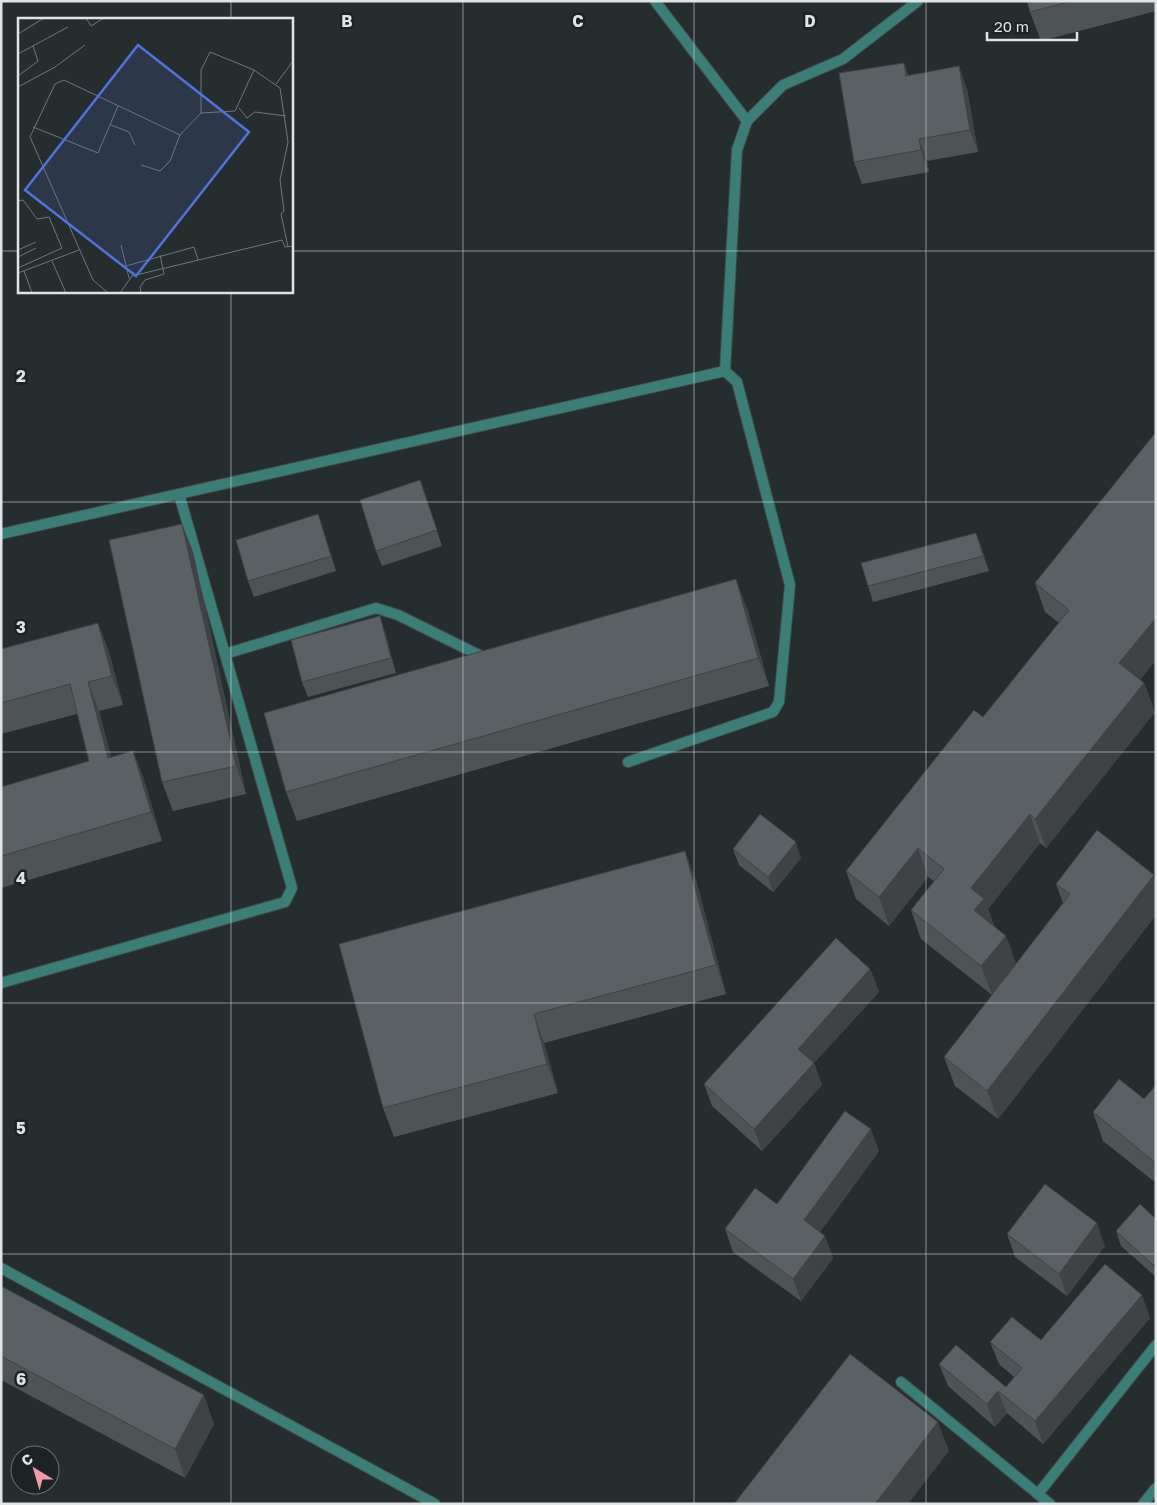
<svg xmlns="http://www.w3.org/2000/svg" width="1157" height="1505" font-family="'Golos Text',sans-serif">
<style>
.lines{fill:none;stroke-linecap:round;stroke-linejoin:round}
.lane-casing{stroke:#444a4c;stroke-width:12}
.lane{stroke:#3a7e77;stroke-width:10}
.wall{fill:#4e5356}
.shaded-wall{fill:#404346}
.building{fill:#5b6064;stroke:#404346}
.grid{fill:none;stroke:#e0e4e5;stroke-width:1;stroke-opacity:0.55}
.inset-road{fill:none;stroke:#707678;stroke-width:1}
.view{fill:#4e74db;fill-opacity:0.15;stroke:#4e74db;stroke-width:2.5}
.inset-edge{fill:none;stroke:#e0e4e5;stroke-width:2.5}
.grid-label{font-size:16px;text-anchor:middle;font-weight:bold;fill:#e0e4e5;stroke:#1d2325;stroke-width:5;stroke-linejoin:round;paint-order:stroke}
</style>
<rect width="100%" height="100%" fill="#262d2f"/>
<g class="lines">
<defs>
<g id="lane">
<polyline points="655,1 747,121"/>
<polyline points="725,371 737,150 747,121 783,85 843,59 918,1"/>
<polyline points="1,534 725,371 737,382 790,585 779,702 773,712 628,762"/>
<polyline points="225,654 376,608 398,615 483,657"/>
<polyline points="1,983 285,902 292,888 179,494"/>
<polyline points="1,1268 435,1504"/>
<polyline points="901,1382 1050,1504"/>
<polyline points="1038,1494 1156,1345"/>
<polyline points="1143,1504 1156,1488"/>
</g>
</defs>
<use href="#lane" class="lane-casing"/>
<use href="#lane" class="lane"/>
</g>
<g class="wall">
<polygon points="1027,1 1156,1 1156,11 1041,41 1030,12"/>
<polygon points="904,63 908,75 967,89 978,152 927,161 929,172 862,184 854,162"/>
<polygon points="1156,432 1156,660 1140,680 1144,683 1155,712 1046,848 1040,843 988,909 994,926 1006,936 1016,964 1063,903 1056,884 1154,875 1156,880 1156,915 998,1119 955,1086 944,1057 992,995 921,939 911,910 934,881 928,877 889,926 856,899 846,871 983,717 1059,623 1045,612 1035,583"/>
<polygon points="420,480 442,546 382,566 376,551"/>
<polygon points="318,514 323,529 336,571 254,597 248,581"/>
<polygon points="182,524 193,552 246,794 173,811 162,782"/>
<polygon points="976,533 989,571 873,602 868,586"/>
<polygon points="747,608 769,686 297,821 286,792"/>
<polygon points="98,623 109,652 123,705 99,711 111,757 133,751 144,780 162,841 1,888 1,787 89,761 77,714 1,734 1,649"/>
<polygon points="385,632 396,673 308,697 302,682"/>
<polygon points="733,849 801,858 773,892 739,865"/>
<polygon points="696,880 726,994 544,1043 558,1093 394,1137 383,1108"/>
<polygon points="870,969 879,992 814,1063 822,1085 762,1151 712,1106 704,1084"/>
<polygon points="1156,1085 1156,1183 1103,1141 1093,1112 1144,1099"/>
<polygon points="879,1151 820,1232 833,1258 801,1301 733,1252 725,1229 777,1204"/>
<polygon points="1156,1219 1156,1277 1121,1246 1116,1231"/>
<polygon points="1007,1234 1105,1246 1067,1296 1015,1257"/>
<polygon points="1,1286 214,1424 185,1478 1,1380"/>
<polygon points="1150,1318 1043,1444 1007,1413 995,1427 948,1386 939,1364 1006,1387 1014,1377 999,1364 990,1342 1041,1340"/>
</g>
<g class="shaded-wall">
<polygon points="904,63 912,85 906,76"/>
<polygon points="959,66 967,89 978,152 970,130"/>
<polygon points="919,139 927,161 929,172 921,150"/>
<polygon points="182,524 193,552 246,794 236,766"/>
<polygon points="976,533 982,548 989,571 983,556"/>
<polygon points="736,579 747,608 769,686 758,658"/>
<polygon points="380,616 385,632 396,673 391,658"/>
<polygon points="1156,618 1156,660 1130,692 1119,663"/>
<polygon points="98,623 109,652 123,705 112,676"/>
<polygon points="88,682 99,711 119,786 108,758"/>
<polygon points="1144,683 1155,712 1046,848 1035,819"/>
<polygon points="133,751 144,780 162,841 151,812"/>
<polygon points="1030,814 1040,843 988,909 994,928 974,910 971,888"/>
<polygon points="796,842 801,858 773,892 768,877"/>
<polygon points="918,848 928,877 889,926 879,897"/>
<polygon points="685,851 696,880 726,994 716,965"/>
<polygon points="1154,875 1156,880 1156,915 998,1119 987,1091"/>
<polygon points="1006,936 1016,965 992,995 981,966"/>
<polygon points="870,969 879,992 814,1063 822,1085 762,1151 754,1129 798,1049"/>
<polygon points="534,1014 544,1043 558,1093 547,1064"/>
<polygon points="871,1129 879,1151 812,1243 804,1220"/>
<polygon points="1097,1223 1105,1246 1067,1296 1059,1274"/>
<polygon points="825,1236 833,1258 801,1301 793,1279"/>
<polygon points="1156,1262 1156,1272 1153,1265"/>
<polygon points="1142,1295 1150,1318 1043,1444 1035,1421"/>
<polygon points="998,1391 1007,1413 995,1427 987,1404"/>
<polygon points="204,1395 214,1424 185,1478 175,1449"/>
<polygon points="938,1422 949,1451 908,1504 875,1504"/>
</g>
<g class="building">
<polygon points="1027,1 1072,1 1030,12"/>
<polygon points="904,63 906,76 959,66 970,130 919,139 921,150 854,162 839,73"/>
<polygon points="1156,432 1156,618 1119,663 1144,683 1035,819 1030,814 971,888 984,899 974,910 1006,936 981,966 911,910 944,869 918,848 879,897 846,871 974,710 983,717 1069,610 1035,583"/>
<polygon points="420,480 437,530 376,551 360,500"/>
<polygon points="318,514 331,556 248,581 236,540"/>
<polygon points="182,524 236,766 162,782 109,540"/>
<polygon points="976,533 983,556 868,586 861,563"/>
<polygon points="736,579 758,658 286,792 264,713"/>
<polygon points="380,616 391,658 302,682 291,640"/>
<polygon points="98,623 112,676 88,682 108,758 133,751 151,812 1,856 1,787 89,761 70,684 1,703 1,649"/>
<polygon points="760,814 796,842 768,877 733,849"/>
<polygon points="1097,830 1154,875 987,1091 944,1057 1070,894 1056,884"/>
<polygon points="685,851 716,965 534,1014 547,1064 383,1108 339,944"/>
<polygon points="836,938 870,969 798,1049 814,1063 754,1129 704,1084"/>
<polygon points="1119,1079 1144,1099 1156,1085 1156,1163 1093,1112"/>
<polygon points="845,1111 871,1129 804,1220 825,1236 793,1279 725,1229 755,1188 777,1204"/>
<polygon points="1045,1184 1097,1223 1059,1274 1007,1234"/>
<polygon points="1140,1204 1156,1219 1156,1262 1153,1265 1116,1231"/>
<polygon points="1105,1264 1142,1295 1035,1421 998,1391 987,1404 939,1364 956,1345 1006,1387 1022,1368 990,1342 1012,1317 1041,1340"/>
<polygon points="1,1286 204,1395 175,1449 1,1356"/>
<polygon points="850,1354 938,1422 875,1504 734,1504"/>
</g>
<path class="grid" d="M231,1V19M463,1V1504M694,1V1504M926,1V1504M1,251H19M291,251H1156M231,291V1504M1,502H1156M1,752H1156M1,1003H1156M1,1254H1156"/>
<g transform="translate(18 18)">
<rect width="275" height="275" fill="#262d2f"/>
<path class="inset-road" d="M68,0L73,8L86,0M0,16L26,0M0,36L50,9M0,58L20,43L15,28M258,66L275,43M0,69L37,49L67,27M221,90L229,100L237,94L268,98M183,95V52L192,34L236,52L262,70L270,124L262,162L266,193L263,196L270,229M93,107L111,114L117,127M15,109L80,135L100,88M162,117L183,95L217,93L236,52M0,183L5,182L19,201L31,199L44,230L0,250M103,227L111,260M0,232L18,224M0,239L18,230M34,243L48,275M108,248L176,229L180,242M6,253L14,275M0,255L61,232M90,275L75,262L12,119L37,66L46,62L162,117L152,143L142,153L123,147M102,275L114,258L264,222L267,229L275,228M123,275L122,269L127,262L146,256L142,237"/>
<path class="view" d="M120,27L231,114L118,258L7,172Z"/>
<rect width="275" height="275" class="inset-edge"/>
</g>
<g class="grid-label">
<text x="347" y="27">B</text>
<text x="578" y="27">C</text>
<text x="810" y="27">D</text>
<text x="21" y="382">2</text>
<text x="21" y="633">3</text>
<text x="21" y="884">4</text>
<text x="21" y="1134">5</text>
<text x="21" y="1385">6</text>
</g>
<rect width="1157" height="1505" fill="none" stroke="#e0e4e5" stroke-width="5"/>
<g transform="translate(35 1470) rotate(322)"><circle r="24" fill="#1d2325" stroke="#6b7072"/>
<path d="M0-4L9 19L0 12L-9 19Z" fill="#f39aa7"/>
<text y="-8" font-size="14" font-weight="bold" text-anchor="middle" fill="#e0e4e5">С</text>
</g>
<path d="M987 32v8h90v-8" fill="none" stroke="#e0e4e5" stroke-width="2.5"/>
<text x="994" y="32" font-size="15" fill="#e0e4e5" stroke="#1d2325" stroke-width="4" paint-order="stroke">20 m</text>
</svg>
